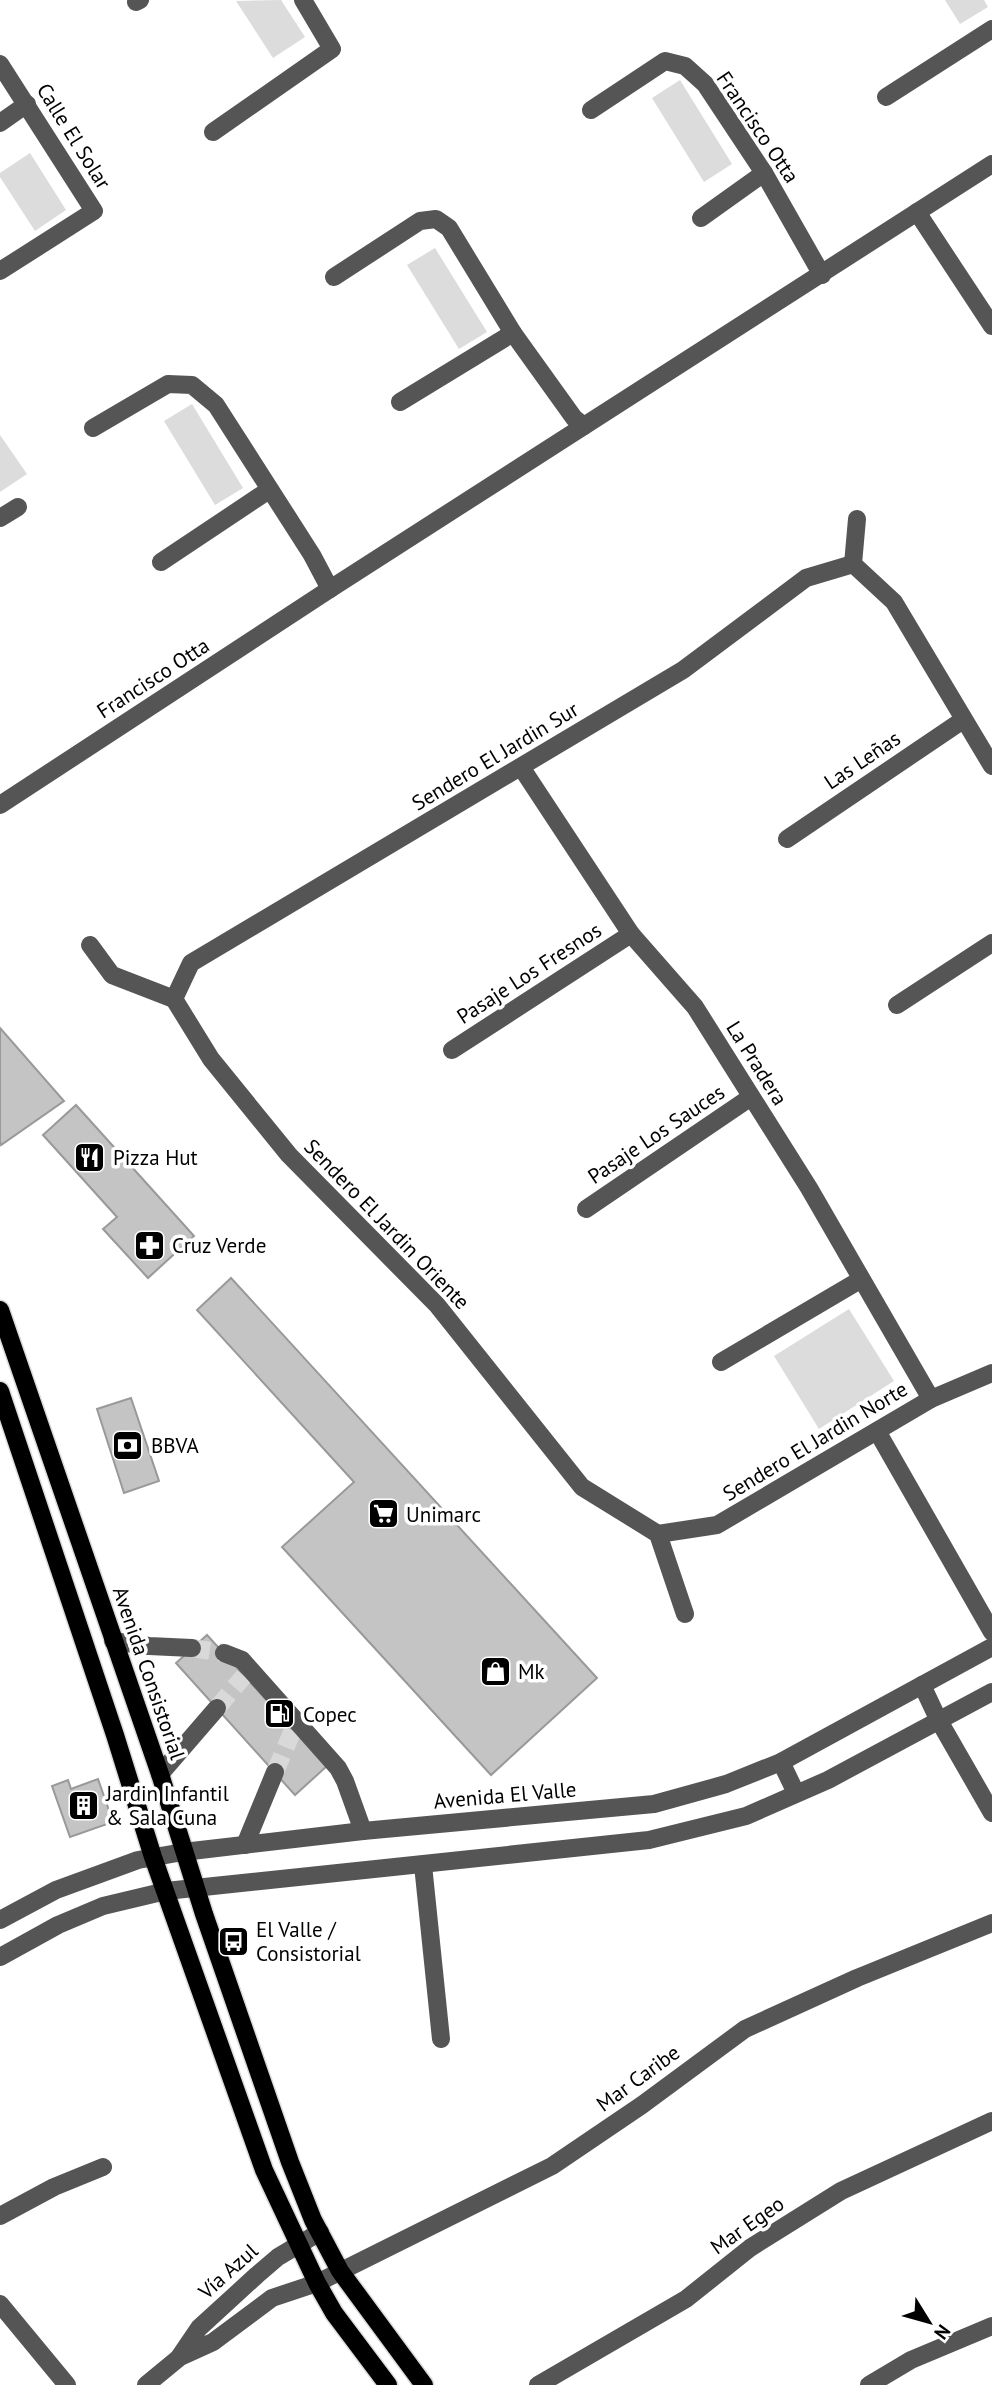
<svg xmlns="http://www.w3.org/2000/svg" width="992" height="2385" font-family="'PT Sans',sans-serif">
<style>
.green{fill:#dcdcdc}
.building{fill:#c4c4c4;stroke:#999;stroke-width:2}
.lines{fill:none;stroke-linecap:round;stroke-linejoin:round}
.minor-tunnel{stroke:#d9d9d9;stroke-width:18;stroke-dasharray:18 9;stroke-linecap:butt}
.major-casing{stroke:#dbdbdb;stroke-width:21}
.minor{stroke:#555;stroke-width:18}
.major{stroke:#000;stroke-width:18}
.labels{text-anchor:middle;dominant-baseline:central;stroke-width:7;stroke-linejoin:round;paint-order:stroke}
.street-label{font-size:21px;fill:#000;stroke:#fff}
.poi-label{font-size:21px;fill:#000;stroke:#fff;text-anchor:start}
</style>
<rect width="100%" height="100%" fill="#fff"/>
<g class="green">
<polygon points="281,0 305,37 273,58 236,1"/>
<polygon points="945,0 984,0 988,7 960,24"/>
<polygon points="680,80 732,164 704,182 652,98"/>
<polygon points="30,153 66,210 35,231 0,177 0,173"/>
<polygon points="435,248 487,332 459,349 407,265"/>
<polygon points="192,404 243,488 215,505 164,421"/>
<polygon points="0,435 27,474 0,492"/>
<polygon points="849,1309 894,1381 819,1429 774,1356"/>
</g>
<g class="building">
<polygon points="0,1028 64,1101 1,1145 0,1141"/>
<polygon points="76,1105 194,1236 148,1278 103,1229 117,1217 43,1135"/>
<polygon points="231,1278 597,1678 491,1775 282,1547 354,1482 197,1310"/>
<polygon points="131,1398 159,1481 124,1493 97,1409"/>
<polygon points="207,1635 327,1766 295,1795 176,1663"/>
<polygon points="98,1779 113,1822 70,1837 52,1786 68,1780 71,1789"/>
</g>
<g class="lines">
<g class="minor-tunnel">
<polyline points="192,1648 224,1653"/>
<polyline points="217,1708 244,1676"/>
<polyline points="275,1772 293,1730"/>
</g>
<defs>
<g id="major">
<polyline points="0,1310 160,1774 204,1914 290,2162 313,2220 340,2271 424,2385"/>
<polyline points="0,1391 115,1735 153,1857 264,2170 317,2283 334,2313 388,2385"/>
</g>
</defs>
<use href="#major" class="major-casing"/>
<g class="minor">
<polyline points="136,2 140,0"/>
<polyline points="0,64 94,211 0,271"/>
<polyline points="886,97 992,29"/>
<polyline points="591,110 665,61 685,66 705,84 764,173 822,275"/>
<polyline points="0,123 27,104"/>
<polyline points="213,132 332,49 303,0"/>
<polyline points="917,212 992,326"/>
<polyline points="701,218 764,173"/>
<polyline points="334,277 420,221 436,219 449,228 513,333 574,418 584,426"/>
<polyline points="400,402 513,333"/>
<polyline points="93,428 168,384 192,385 216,405 312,555 330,589"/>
<polyline points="0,518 18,507"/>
<polyline points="857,519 853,564 894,602 992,766"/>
<polyline points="161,562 269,490"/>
<polyline points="521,767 631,934 695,1007 809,1188 931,1399"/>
<polyline points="0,805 330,589 992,164"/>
<polyline points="787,839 963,720"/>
<polyline points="90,945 112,975 174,999 211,1059 289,1155 437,1305 582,1487 658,1534 685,1614"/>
<polyline points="174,999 191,963 683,670 806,578 853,564"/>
<polyline points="897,1005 992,943"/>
<polyline points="452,1050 631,934"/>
<polyline points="586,1209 751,1097"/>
<polyline points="721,1362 860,1280"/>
<polyline points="877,1431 992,1632"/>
<polyline points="658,1534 717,1525 931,1399 992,1373"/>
<polyline points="113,1641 149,1646 192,1648"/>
<polyline points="224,1653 242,1660 338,1768 345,1781 363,1831"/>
<polyline points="922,1685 938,1719 992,1813"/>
<polyline points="781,1762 796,1793"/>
<polyline points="160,1774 217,1708"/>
<polyline points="245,1845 275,1772"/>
<polyline points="423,1865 441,2039"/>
<polyline points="0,1920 56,1890 138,1860 183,1852 363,1831 654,1804 726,1784 781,1762 992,1647"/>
<polyline points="0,1957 58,1925 103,1906 166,1891 649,1840 746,1816 828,1780 992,1692"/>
<polyline points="0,2216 54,2187 103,2167"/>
<polyline points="0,2304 67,2385"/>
<polyline points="180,2356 199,2328 257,2275 278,2257 320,2232"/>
<polyline points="146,2385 180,2357 213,2342 272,2298 317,2283 552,2166 642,2105 745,2029 857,1978 992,1923"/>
<polyline points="538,2385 686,2299 750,2248 841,2191 992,2121"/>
<polyline points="869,2385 911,2360 992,2326"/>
</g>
<use href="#major" class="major"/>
</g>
<defs>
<symbol id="restaurant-square" viewBox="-11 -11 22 22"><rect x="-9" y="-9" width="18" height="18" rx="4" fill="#000" stroke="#fff"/><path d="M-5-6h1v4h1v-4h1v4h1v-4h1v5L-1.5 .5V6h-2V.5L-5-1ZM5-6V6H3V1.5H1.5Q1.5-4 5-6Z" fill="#fff"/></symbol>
<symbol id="pharmacy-square" viewBox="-11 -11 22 22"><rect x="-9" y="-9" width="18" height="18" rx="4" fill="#000" stroke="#fff"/><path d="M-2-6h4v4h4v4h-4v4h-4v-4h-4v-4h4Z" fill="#fff"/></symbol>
<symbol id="bank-square" viewBox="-11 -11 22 22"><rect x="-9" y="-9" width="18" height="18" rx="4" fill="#000" stroke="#fff"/><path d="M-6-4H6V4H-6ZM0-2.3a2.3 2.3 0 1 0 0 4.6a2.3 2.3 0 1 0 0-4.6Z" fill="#fff"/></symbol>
<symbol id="supermarket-square" viewBox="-11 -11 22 22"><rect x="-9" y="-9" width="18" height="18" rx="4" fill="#000" stroke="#fff"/><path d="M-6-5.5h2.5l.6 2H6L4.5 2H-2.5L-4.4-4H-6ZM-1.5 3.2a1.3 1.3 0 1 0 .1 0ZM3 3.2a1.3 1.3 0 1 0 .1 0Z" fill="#fff"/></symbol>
<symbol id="shop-square" viewBox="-11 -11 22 22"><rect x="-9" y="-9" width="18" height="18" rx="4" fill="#000" stroke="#fff"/><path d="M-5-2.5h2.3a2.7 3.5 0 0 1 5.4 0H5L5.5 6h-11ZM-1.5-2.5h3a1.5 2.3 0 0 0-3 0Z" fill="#fff"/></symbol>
<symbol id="fuel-square" viewBox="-11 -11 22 22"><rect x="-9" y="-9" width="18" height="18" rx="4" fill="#000" stroke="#fff"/><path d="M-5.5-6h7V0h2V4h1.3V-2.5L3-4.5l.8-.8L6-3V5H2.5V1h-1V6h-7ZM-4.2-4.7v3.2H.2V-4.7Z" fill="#fff"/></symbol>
<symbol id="building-square" viewBox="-11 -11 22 22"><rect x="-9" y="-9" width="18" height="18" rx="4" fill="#000" stroke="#fff"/><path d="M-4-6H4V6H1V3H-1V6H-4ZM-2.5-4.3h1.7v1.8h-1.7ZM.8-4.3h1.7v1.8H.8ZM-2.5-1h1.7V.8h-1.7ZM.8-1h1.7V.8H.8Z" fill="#fff"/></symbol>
<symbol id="bus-square" viewBox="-11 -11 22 22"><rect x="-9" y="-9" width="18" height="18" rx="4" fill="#000" stroke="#fff"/><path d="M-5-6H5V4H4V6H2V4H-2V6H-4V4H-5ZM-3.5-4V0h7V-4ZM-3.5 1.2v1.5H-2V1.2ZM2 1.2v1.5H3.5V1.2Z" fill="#fff"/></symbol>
</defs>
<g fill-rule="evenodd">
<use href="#restaurant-square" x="72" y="1140" width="35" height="35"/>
<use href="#pharmacy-square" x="132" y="1228" width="35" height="35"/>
<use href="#bank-square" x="110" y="1428" width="35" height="35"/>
<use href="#supermarket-square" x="366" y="1496" width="35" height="35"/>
<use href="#shop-square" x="478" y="1654" width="35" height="35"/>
<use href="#fuel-square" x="262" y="1696" width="35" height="35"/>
<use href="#building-square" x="66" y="1788" width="35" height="35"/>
<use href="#bus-square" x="216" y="1924" width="35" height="35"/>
</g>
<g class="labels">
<g class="street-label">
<text transform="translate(758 127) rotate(56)">Francisco Otta</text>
<text transform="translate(74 136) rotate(58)">Calle El Solar</text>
<text transform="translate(153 678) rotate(-33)">Francisco Otta</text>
<text transform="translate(495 756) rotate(-31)">Sendero El Jardin Sur</text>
<text transform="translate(862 760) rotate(-34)">Las Leñas</text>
<text transform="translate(529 973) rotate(-33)">Pasaje Los Fresnos</text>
<text transform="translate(757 1063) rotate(58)">La Pradera</text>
<text transform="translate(656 1134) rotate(-34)">Pasaje Los Sauces</text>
<text transform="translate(387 1224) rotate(46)">Sendero El Jardin Oriente</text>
<text transform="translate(815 1441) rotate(-31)">Sendero El Jardin Norte</text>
<text transform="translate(149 1673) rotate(71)">Avenida Consistorial</text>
<text transform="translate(505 1795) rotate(-5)">Avenida El Valle</text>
<text transform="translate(638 2078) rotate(-36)">Mar Caribe</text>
<text transform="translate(747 2225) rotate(-35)">Mar Egeo</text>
<text transform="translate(228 2271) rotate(-42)">Vía Azul</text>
</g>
<g class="poi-label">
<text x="113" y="1157">Pizza Hut</text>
<text x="172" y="1245">Cruz Verde</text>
<text x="151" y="1445">BBVA</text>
<text x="406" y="1514">Unimarc</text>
<text x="518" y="1671">Mk</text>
<text x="303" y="1714">Copec</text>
<text x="106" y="1793">Jardin Infantil<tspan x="106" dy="24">&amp; Sala Cuna</tspan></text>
<text x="256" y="1929">El Valle /<tspan x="256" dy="24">Consistorial</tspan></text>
</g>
</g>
<g transform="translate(929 2322) rotate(127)" stroke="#ffffff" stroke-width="5" paint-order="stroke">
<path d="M0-5L12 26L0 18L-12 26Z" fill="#000000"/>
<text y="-10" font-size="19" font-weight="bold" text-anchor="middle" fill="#000000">N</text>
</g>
</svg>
